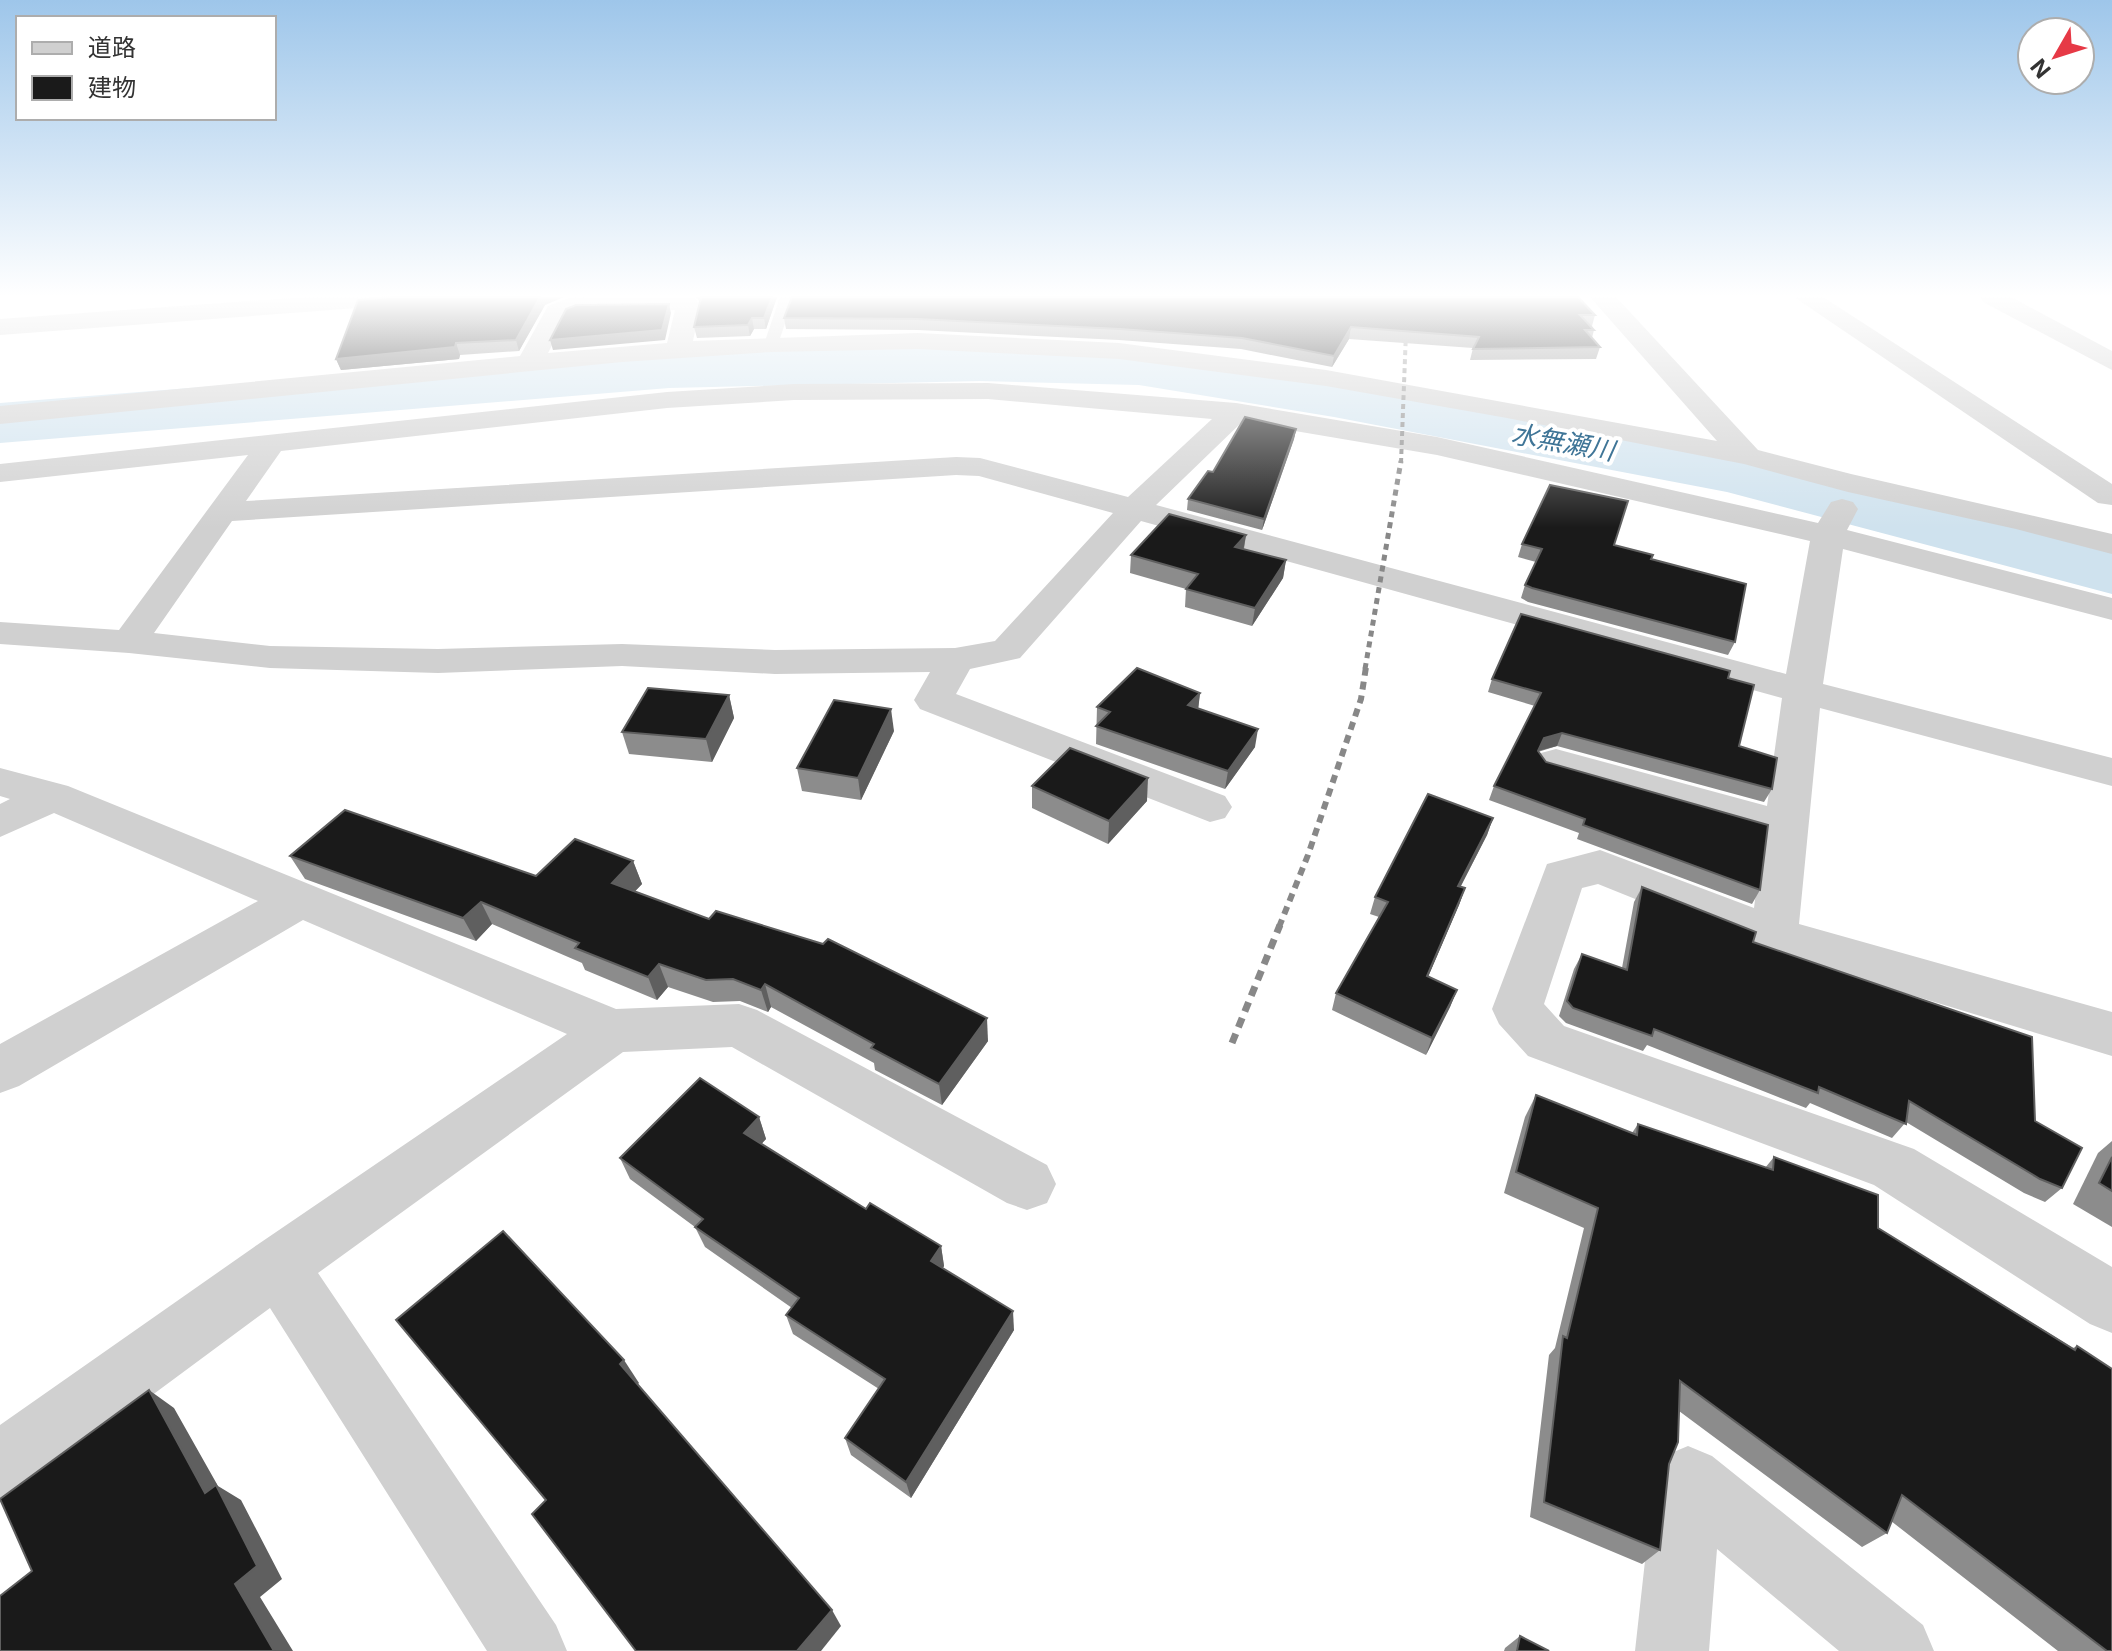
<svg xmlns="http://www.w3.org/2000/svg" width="2112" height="1651" font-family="Inter,'Noto Sans JP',sans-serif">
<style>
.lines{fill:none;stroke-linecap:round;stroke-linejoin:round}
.river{fill:#cfe2ee;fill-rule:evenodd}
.service{fill:#d0d0d0;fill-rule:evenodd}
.minor{fill:#d0d0d0;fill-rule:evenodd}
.rail-far3{stroke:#888;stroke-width:4;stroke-dasharray:5 4;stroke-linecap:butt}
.rail-far2{stroke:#888;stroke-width:5;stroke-dasharray:6 5;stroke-linecap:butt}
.rail-far1{stroke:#888;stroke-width:6;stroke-dasharray:8 6;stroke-linecap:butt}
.rail{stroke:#888;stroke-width:7;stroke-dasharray:10 7;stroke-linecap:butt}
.wall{fill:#8c8c8c}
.shaded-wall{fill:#5f5f5f}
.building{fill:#1a1a1a;stroke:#5f5f5f;stroke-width:2}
.labels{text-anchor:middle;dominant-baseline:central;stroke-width:8;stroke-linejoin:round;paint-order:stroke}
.far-water-label{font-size:26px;font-style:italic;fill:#3f7597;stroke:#fff}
</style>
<rect width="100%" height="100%" fill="#fff"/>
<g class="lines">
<polygon class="river" points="980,343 1139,347 1334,377 1733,451 2112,546 2112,594 1727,492 1334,417 1139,385 980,381 669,388 0,443 0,403 669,350"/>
<polygon class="service" points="780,297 794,297 778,344 771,348 764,344"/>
<g class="minor">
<polygon points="306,297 422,297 419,302 410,304 0,335 0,319"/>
<path d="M572,297L695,298L700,307L693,341L918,333L1119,343L1326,370L1717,441L1590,297H1616L1758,450L1851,474L2112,534V554L2016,529L1848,492L1744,464L1507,418L1326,386L1119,359L918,349L771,352L622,362L0,424V406L520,356L548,306ZM675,310L667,343L548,353L567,316L578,311Z"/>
<polygon points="1794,297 1823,297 2112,484 2112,505 2098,503"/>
<polygon points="1980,297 2011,297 2112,351 2112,370 1983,302"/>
<path d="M988,383L1236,403L1437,437L1818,523L1831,502L1842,499L1853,502L1858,509L1847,530L2112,598V620L1843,549L1823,684L2112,758V786L1820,708L1799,924L2112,1012V1056L1757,948L1598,884L1582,888L1544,1004L1564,1026L1914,1149L2112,1267V1333L2090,1324L1874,1185L1528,1056L1499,1024L1492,1009L1547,864L1600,850L1754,908L1763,836L1541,773L1535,763L1541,753L1556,749L1767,806L1782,698L1141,521L1020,658L970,669L956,694L1225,796L1232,807L1225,818L1210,822L920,709L914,700L930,672L775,674L622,666L438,673L270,668L129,653L0,644V622L119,630L248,455L0,482V464L667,392L794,384ZM988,399L1212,419L1128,497L980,458L956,457L246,501L281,451L667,408L794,400ZM1242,422L1437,455L1810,541L1786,674L1156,505ZM956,475L979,476L1113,513L995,641L955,648L775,650L622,644L438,649L270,646L154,633L232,521Z"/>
<polygon points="0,768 68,786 616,1009 739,1004 757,1010 1047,1165 1056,1184 1047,1203 1027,1210 1007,1203 732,1047 623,1052 318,1273 556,1625 567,1651 487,1651 270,1308 24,1490 0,1500 0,1425 257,1245 567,1034 303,920 19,1086 0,1093 0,1044 258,901 54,813 0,837 0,804 10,799 0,796"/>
<polygon points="1688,1446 1712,1456 1923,1625 1934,1651 1839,1651 1717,1549 1709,1651 1635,1651 1654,1480 1664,1456"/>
</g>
<polyline class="rail-far3" points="1401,463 1406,332 1403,297"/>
<polyline class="rail-far2" points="1365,669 1401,461"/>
<polyline class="rail-far1" points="1279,927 1308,855 1361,699 1366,667"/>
<polyline class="rail" points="1232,1043 1280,925"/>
</g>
<g class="wall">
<polygon points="696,297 777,297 766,329 754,329 750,336 697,338 694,327 700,302"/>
<polygon points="545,305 519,351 460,355 459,359 341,370 336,359"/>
<polygon points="1595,315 1592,326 1594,330 1592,338 1600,347 1596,359 1470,360 1473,348 1349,339 1332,367 1241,349 1119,340 918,330 786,329 784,318"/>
<polygon points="1296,429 1294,439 1262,530 1187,510 1188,499 1213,472"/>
<polygon points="1246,535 1244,549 1286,560 1283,578 1252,626 1185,607 1186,589 1130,573 1131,555"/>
<polygon points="1522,544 1614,545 1651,559 1735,642 1728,655 1528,602 1521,598 1525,585 1536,562 1518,557"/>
<polygon points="1728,678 1739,746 1772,789 1764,802 1557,746 1538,752 1546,762 1760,890 1752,904 1577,839 1579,833 1489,800 1494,786 1535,706 1488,692 1492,679"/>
<polygon points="1200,693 1198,708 1255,747 1225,789 1096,744 1097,707"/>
<polygon points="729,695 734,718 712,762 629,754 622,732"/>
<polygon points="894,731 861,800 802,791 797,768"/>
<polygon points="1032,786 1147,801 1108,844 1032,808"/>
<polygon points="1493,818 1487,835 1461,886 1465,888 1459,905 1428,977 1457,990 1450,1007 1426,1055 1332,1010 1336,993 1379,917 1370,914 1375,897"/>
<polygon points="290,856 536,876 633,861 642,884 635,891 988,1041 942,1105 875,1070 874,1063 771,1007 768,1012 740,1001 713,1002 668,987 657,1000 585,970 582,963 492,924 476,941 305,879"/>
<polygon points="1642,887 1753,942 2035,1121 2062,1188 2045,1202 2024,1193 1906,1122 1892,1138 1810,1103 1806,1108 1647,1045 1643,1051 1566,1023 1559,1016 1574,969 1582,954 1622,968 1634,902"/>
<polygon points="1536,1095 1632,1133 1638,1124 1765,1168 1774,1157 1878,1228 2073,1348 2077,1346 2112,1651 2058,1651 1891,1521 1887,1533 1862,1547 1679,1411 1669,1464 1660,1550 1642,1564 1530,1517 1549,1355 1555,1348 1584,1228 1504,1193 1525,1117"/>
<polygon points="759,1117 766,1139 761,1144 866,1209 941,1246 944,1266 943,1268 1014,1330 911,1498 851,1455 845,1438 879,1389 793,1334 786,1315 792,1308 705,1247 695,1227 630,1179 620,1158"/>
<polygon points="2112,1141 2112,1227 2073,1204 2098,1153"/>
<polygon points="1520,1636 1549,1651 1504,1651 1505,1648"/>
</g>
<g class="shaded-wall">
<polygon points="540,297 564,297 545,305 519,351 516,340"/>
<polygon points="772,297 777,297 766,329 764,318"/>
<polygon points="669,304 671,313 665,340 553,350 550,340"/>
<polygon points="752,318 754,329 750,336 748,325"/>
<polygon points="1351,327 1349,339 1332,367 1334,356"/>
<polygon points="456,343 460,355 459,359 341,370 336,359"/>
<polygon points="1296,429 1294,439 1262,530 1264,519"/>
<polygon points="1246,535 1243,552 1235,547"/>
<polygon points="1286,560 1283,578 1252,626 1255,608"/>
<polygon points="1200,693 1198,711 1188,705"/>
<polygon points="729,695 734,718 712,762 706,739"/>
<polygon points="891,709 894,731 861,800 858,778"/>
<polygon points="1258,729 1255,747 1225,789 1228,771"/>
<polygon points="1562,733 1557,746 1538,751 1532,765 1544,738"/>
<polygon points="1148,778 1147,801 1108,844 1109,821"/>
<polygon points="1493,818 1487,835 1452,903 1458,886"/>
<polygon points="633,861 642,884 621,906 612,883"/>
<polygon points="1465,888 1459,905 1421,993 1427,976"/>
<polygon points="481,902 492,924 476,941 463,918"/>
<polygon points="659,964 668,987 657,1000 648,977"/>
<polygon points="765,984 771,1007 768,1012 761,990"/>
<polygon points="1457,990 1450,1007 1426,1055 1432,1038"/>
<polygon points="987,1018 988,1041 942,1105 939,1084"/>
<polygon points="759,1117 766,1139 751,1155 744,1133"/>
<polygon points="941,1246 944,1266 935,1280 931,1261"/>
<polygon points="1013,1311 1014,1330 911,1498 906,1482"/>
<polygon points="624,1360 639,1383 635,1387 620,1364"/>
<polygon points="149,1390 174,1408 218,1486 241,1500 282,1579 260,1597 293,1651 274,1651 235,1584 205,1493"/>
<polygon points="832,1610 841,1626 821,1651 797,1651"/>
</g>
<g class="building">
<polygon points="391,297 540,297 516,340 456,343 455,347 336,359 358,300"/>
<polygon points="701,297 772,297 764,318 752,318 748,325 694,327"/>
<polygon points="792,297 1578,297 1595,315 1580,315 1594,330 1585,330 1600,347 1473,349 1479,337 1351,327 1334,356 1242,338 1120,329 917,319 784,318"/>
<polygon points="669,304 662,330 550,340 566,309 576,305"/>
<polygon points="1245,417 1296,429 1264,519 1188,499 1208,471 1213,472"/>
<polygon points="1550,485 1628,501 1614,545 1653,555 1651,559 1746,584 1735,642 1532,588 1525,585 1542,549 1522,544"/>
<polygon points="1169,514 1246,535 1235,547 1286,560 1255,608 1186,589 1198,574 1131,555"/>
<polygon points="1521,614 1730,671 1728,678 1754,685 1739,746 1777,758 1772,789 1562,733 1544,738 1538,751 1546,762 1768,825 1760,890 1583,825 1585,819 1494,786 1541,693 1492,679"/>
<polygon points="1137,668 1200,693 1188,705 1258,729 1228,771 1096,726 1110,712 1097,707"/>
<polygon points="648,688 729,695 706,739 622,732"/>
<polygon points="834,700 891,709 858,778 797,768"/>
<polygon points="1070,748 1148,778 1109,821 1032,786"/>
<polygon points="1428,794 1493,818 1458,886 1465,888 1427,976 1457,990 1432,1038 1336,993 1388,902 1375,897"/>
<polygon points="345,810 536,876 575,839 633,861 612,883 709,919 716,911 823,944 828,939 987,1018 939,1084 871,1048 874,1044 765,984 761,990 733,979 706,980 659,964 648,977 575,948 579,943 481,902 463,918 290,856"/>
<polygon points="1642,887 1756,932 1753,942 2032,1037 2035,1121 2082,1148 2062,1188 2040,1179 1909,1101 1906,1124 1819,1087 1818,1093 1654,1029 1652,1036 1573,1008 1567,1001 1582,954 1627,970"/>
<polygon points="700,1078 759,1117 744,1133 866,1209 870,1203 941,1246 931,1261 1013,1311 906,1482 845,1438 885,1379 786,1315 799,1298 695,1227 703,1219 620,1158"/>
<polygon points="1536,1095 1637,1135 1638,1124 1773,1170 1774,1157 1878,1195 1878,1228 2075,1350 2077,1346 2112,1369 2112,1651 2107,1651 1902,1495 1887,1533 1680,1381 1678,1442 1669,1464 1660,1550 1544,1502 1563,1336 1567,1338 1598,1208 1516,1172"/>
<polygon points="2112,1157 2112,1191 2099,1183"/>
<polygon points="503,1231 624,1360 620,1364 832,1610 797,1651 636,1651 532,1514 546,1500 396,1320"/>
<polygon points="149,1390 205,1493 216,1485 257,1566 235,1584 274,1651 0,1651 0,1596 32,1571 0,1499"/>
<polygon points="1520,1636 1549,1651 1517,1651"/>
</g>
<linearGradient id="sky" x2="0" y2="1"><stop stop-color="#9ec6ea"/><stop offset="0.56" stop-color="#fff"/><stop offset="1" stop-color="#fff" stop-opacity="0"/></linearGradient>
<rect width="2112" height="528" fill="url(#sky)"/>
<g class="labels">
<g class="far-water-label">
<text transform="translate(1563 442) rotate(10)">水無瀬川</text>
</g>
</g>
<rect x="16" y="16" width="260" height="104" fill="#ffffff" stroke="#adadad" stroke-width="2"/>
<rect x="32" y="42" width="40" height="12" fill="#d0d0d0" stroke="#adadad" stroke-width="2"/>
<text x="88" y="56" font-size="24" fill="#333333">道路</text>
<rect x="32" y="76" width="40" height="24" fill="#1a1a1a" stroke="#adadad" stroke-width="2"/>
<text x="88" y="96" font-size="24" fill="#333333">建物</text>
<g transform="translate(2056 56) rotate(231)"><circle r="38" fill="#ffffff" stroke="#adadad" stroke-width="2"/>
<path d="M0-6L14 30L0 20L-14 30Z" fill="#e63946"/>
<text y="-12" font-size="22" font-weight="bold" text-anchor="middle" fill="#333333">N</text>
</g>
</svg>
